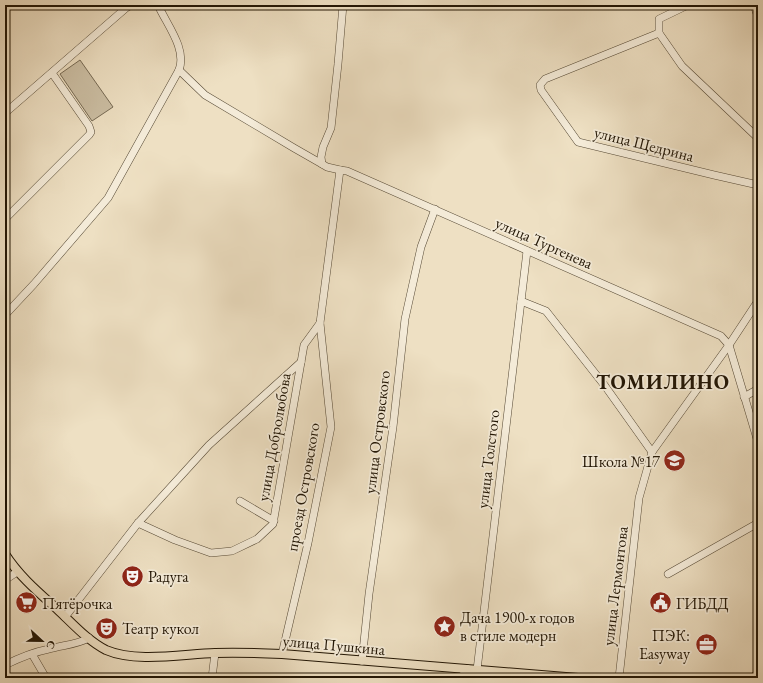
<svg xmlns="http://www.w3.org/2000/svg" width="763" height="683" font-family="'EB Garamond',serif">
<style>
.grass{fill:#cbbea3;stroke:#766a54}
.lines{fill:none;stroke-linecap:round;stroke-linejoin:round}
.minor-casing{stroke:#554834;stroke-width:8}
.major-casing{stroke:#221605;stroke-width:10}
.minor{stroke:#f4ebd8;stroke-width:7}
.major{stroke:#eee0c3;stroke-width:8}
.labels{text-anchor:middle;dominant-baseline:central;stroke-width:3.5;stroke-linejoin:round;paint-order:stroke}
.street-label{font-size:16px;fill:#221605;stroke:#f4ebd8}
.poi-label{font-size:16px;fill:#221605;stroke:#f4ebd8;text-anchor:start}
.district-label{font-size:20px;font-weight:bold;letter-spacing:1px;fill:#221605;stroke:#f4ebd8}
</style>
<rect width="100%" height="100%" fill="#eee0c3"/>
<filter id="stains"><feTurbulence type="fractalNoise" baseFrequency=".005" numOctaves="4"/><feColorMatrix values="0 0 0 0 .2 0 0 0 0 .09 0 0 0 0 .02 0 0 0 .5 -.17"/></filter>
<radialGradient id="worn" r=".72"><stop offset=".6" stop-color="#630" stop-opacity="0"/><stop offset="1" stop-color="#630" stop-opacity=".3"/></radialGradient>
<polygon class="grass" points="80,60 113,107 92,121 60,74"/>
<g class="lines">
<defs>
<g id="minor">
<polyline points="688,5 659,19 659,33 682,66 758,138"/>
<polyline points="754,5 758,17"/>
<polyline points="659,33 545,79 540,85 541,90 578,142 714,175 758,185"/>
<polyline points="179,70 205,95 294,148 322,164"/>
<polyline points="5,113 126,8 131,5"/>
<polyline points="340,170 327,167 322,164 321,157 323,147 331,128 338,64 343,5"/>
<polyline points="5,219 89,135 91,132 89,126 52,73"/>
<polyline points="521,301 546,311 605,386 652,452"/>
<path d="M5,315L34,284L108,198L179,70C187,49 167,25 158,5"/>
<polyline points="744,397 758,389"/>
<polyline points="240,501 274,521"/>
<polyline points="138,523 175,540 211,553 232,551 257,539 273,524 304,345 320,323 340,170 347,171 721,336 729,345 758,442"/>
<polyline points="668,574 758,523"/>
<polyline points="5,580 17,572"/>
<polyline points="65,617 138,523 209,445 301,362"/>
<polyline points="32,654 46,678"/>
<polyline points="282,654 308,543 331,427 320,323"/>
<polyline points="362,661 369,594 393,427 405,319 421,247 435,209"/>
<path d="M5,665C19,658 34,652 49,649C63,645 76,645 89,638"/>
<polyline points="477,670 527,251"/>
<polyline points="212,678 215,653"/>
<polyline points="460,678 468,669"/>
<polyline points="619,678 639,498 652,452 729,345 758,301"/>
</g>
<g id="major">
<path d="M5,554C19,576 38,592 57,609C72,623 88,641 106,650C136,663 183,654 215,653C237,652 260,653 282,654L578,678"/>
<polyline points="753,678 758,675"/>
</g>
</defs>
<use href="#minor" class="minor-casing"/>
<use href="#major" class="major-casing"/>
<use href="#minor" class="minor"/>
<use href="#major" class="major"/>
</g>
<defs>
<symbol id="school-disc" viewBox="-11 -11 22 22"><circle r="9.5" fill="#8f2418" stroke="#f4ebd8"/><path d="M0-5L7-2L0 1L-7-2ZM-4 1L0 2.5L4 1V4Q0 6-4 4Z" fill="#fff"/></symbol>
<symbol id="theatre-disc" viewBox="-11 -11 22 22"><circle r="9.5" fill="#8f2418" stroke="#f4ebd8"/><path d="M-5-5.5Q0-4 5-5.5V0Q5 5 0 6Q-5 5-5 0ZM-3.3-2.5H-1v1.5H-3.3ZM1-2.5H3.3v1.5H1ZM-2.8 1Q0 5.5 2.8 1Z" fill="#fff"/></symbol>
<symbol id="supermarket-disc" viewBox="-11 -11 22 22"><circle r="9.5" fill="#8f2418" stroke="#f4ebd8"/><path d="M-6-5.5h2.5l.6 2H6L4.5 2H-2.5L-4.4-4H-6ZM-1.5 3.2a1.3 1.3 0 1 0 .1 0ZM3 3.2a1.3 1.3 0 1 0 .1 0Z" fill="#fff"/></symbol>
<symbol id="civic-disc" viewBox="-11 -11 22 22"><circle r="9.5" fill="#8f2418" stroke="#f4ebd8"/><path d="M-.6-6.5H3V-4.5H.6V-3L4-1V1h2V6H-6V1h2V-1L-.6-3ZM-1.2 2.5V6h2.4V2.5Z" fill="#fff"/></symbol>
<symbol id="sight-disc" viewBox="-11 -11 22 22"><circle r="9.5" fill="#8f2418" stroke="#f4ebd8"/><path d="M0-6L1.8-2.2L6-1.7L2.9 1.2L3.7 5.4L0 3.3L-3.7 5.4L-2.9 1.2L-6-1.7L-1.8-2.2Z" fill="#fff"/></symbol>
<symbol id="office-disc" viewBox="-11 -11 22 22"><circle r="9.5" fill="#8f2418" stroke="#f4ebd8"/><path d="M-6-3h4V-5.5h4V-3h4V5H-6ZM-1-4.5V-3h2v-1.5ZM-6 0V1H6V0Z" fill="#fff"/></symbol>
</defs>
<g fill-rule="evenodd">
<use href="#school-disc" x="662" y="448" width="25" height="25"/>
<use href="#theatre-disc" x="120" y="564" width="25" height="25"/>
<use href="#supermarket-disc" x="14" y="590" width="25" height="25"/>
<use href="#civic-disc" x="648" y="590" width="25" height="25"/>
<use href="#sight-disc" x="432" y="614" width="25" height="25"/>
<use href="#theatre-disc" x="94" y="616" width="25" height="25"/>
<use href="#office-disc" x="694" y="632" width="25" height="25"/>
</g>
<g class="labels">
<g class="street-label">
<text transform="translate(644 144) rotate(14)">улица Щедрина</text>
<text transform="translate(544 243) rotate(24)">улица Тургенева</text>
<text transform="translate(377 432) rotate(-83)">улица Островского</text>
<text transform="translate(274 437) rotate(-80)">улица Добролюбова</text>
<text transform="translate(488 459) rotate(-83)">улица Толстого</text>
<text transform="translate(303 487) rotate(-80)">проезд Островского</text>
<text transform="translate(615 586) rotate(-83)">улица Лермонтова</text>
<text transform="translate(334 645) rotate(5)">улица Пушкина</text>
</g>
<g class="poi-label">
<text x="660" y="461" text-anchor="end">Школа №17</text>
<text x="148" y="576">Радуга</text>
<text x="42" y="603">Пятёрочка</text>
<text x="676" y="603">ГИБДД</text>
<text x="460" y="617">Дача 1900-х годов<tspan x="460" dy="18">в стиле модерн</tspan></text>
<text x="122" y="628">Театр кукол</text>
<text x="690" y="635" text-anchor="end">ПЭК:<tspan x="690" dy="18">Easyway</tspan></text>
</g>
<g class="district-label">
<text x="663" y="382">ТОМИЛИНО</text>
</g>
</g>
<rect width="763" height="683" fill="none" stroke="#eee0c3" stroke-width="20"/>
<rect x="6" y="6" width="751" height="671" fill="none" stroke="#221605" stroke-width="2"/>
<rect x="10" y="10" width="743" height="663" fill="none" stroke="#221605"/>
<g transform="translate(42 641) rotate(112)" stroke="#f4ebd8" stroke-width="3" paint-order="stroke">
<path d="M0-3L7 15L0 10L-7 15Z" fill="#221605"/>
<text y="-6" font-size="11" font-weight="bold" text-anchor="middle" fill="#221605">С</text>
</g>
<rect width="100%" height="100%" filter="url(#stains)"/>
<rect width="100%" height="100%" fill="url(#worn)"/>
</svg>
